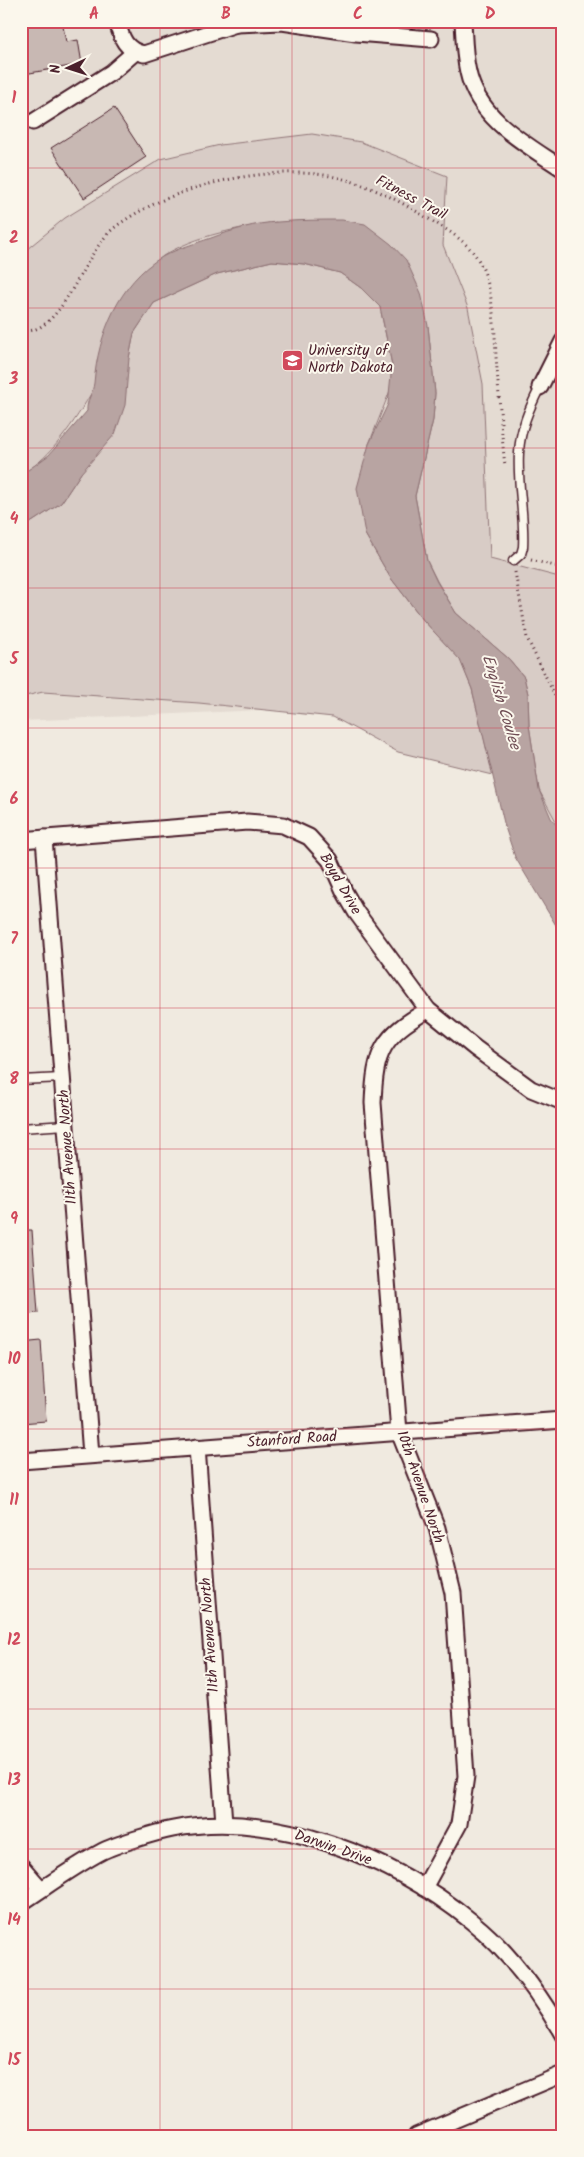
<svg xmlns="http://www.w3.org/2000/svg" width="584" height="2157" font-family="Kalam,sans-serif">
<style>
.built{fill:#e4dbd2}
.green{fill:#d8ccc6;stroke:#917678}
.water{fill:#b8a4a2;stroke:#8c6f72}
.building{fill:#c8b8b3;stroke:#4a1f2b}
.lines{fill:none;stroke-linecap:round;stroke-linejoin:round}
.service-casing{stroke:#4a1f2b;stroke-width:11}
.minor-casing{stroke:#4a1f2b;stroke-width:19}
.path{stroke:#4a1f2b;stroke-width:3;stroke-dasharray:1 4;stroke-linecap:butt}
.service{stroke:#fbf7ec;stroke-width:8}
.minor{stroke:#fbf7ec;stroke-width:15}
.grid{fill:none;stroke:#d1495b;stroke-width:1;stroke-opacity:0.55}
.labels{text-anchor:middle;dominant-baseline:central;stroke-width:4;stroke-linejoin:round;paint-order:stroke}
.street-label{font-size:15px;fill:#4a1f2b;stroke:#fbf7ec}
.poi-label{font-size:15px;fill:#4a1f2b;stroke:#fbf7ec;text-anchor:start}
.water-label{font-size:16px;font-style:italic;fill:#704e55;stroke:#fbf7ec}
.neatline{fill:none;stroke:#d1495b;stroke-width:2}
.grid-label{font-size:16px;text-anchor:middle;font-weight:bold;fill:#d1495b}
</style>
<rect width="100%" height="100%" fill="#f0eae0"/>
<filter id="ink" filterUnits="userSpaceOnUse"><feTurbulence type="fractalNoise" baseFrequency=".02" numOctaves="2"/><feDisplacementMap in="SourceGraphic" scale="10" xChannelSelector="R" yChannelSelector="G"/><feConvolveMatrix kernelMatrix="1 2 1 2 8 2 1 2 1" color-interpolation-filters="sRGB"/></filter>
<g filter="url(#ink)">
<polygon class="built" points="21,21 563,21 563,869 498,699 21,721"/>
<g class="green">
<path d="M312,134L361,142L447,176L443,245L468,308L483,384L490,559L563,578V834L539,790L529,725L528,694L524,677L509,659L456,613L437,581L427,561L415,496L433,420L435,393L428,326L276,222C239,228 196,235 163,256C156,261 146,287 141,296C117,345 70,451 21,474V254L65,218L161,159L220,145Z"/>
<polygon points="272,261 304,264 340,273 361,288 380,307 392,365 391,388 369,444 365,534 390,577 424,621 460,659 472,689 493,775 398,752 333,717 199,703 43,692 21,697 21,529 61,503 81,473 129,358 134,333 154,303 217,274"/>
</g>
<path class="water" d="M342,220L365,224L391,244L406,260L421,293L428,326L435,393L433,420L415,496L427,561L437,582L456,613L509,659L524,677L528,694L529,725L539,790L551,818L563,834V937L515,857L505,827L472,689L460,660L424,621L390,577L365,534L357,488L369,444L388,404L392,365L380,307L361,288L340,273L304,264L272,261L217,274L154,303L134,333L129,358L125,405L115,434L81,473L61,503L21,529V475L49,455L87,411C86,401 93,393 94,383C98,335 119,282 162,257C178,248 194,244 211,238C233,230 255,223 278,222C299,220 321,220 342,220Z"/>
<g class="building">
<polygon points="21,21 62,21 66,42 78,40 82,64 24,74 21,58"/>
<polygon points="114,108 146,157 84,198 51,148"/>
<polygon points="21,1230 32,1230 38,1313 21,1315"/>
<polygon points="41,1340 46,1421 21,1423 21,1342"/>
</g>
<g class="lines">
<defs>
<g id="service">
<path d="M513,561L521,554L523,547C525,516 517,485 519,453C520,429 529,409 540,387"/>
<polyline points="21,1080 62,1078"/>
<polyline points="21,1128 66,1125"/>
</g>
<g id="minor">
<path d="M117,21C121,38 126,51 144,54L236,24"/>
<polyline points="236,21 236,24 282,22 356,33 431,39"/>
<path d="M463,21C464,38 464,55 468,72C478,119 526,144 563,169"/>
<polyline points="33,122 112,72 135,52"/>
<polyline points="540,387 563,341"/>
<polyline points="44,838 91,1455"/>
<polyline points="21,840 247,822 283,825 309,837 330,860 344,891 356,912 428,1010 475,1048 531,1089 563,1102"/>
<polyline points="197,1447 224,1823"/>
<polyline points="21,1461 563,1420"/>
<polyline points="21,1866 41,1889"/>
<path d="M424,1888L459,1824L466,1776L453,1593L437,1528L399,1432L373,1103C375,1051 382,1036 428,1010"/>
<path d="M21,1903C47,1886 73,1867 101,1852C114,1845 157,1832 173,1829C273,1809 394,1858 471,1921C509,1951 539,1993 563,2035"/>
<polyline points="416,2136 563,2074"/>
</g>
</defs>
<use href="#service" class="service-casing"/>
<use href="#minor" class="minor-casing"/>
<g class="path">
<path d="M21,331C26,331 32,331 36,329C68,316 85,252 114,228C167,187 264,164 330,176C363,182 395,198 424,216C447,230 471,242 482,267C493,290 495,331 496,357C499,393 501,430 505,466"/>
<polyline points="531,560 563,568"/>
<polyline points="515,572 527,638 563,712"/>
</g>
<use href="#service" class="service"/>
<use href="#minor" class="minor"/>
</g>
</g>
<path class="grid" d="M160,21V2136M292,21V2136M424,21V2136M21,168H563M21,308H563M21,448H563M21,588H563M21,728H563M21,868H563M21,1008H563M21,1149H563M21,1289H563M21,1429H563M21,1569H563M21,1709H563M21,1849H563M21,1989H563"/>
<defs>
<symbol id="university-square" viewBox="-11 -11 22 22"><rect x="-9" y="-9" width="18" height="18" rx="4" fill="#d1495b" stroke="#fbf7ec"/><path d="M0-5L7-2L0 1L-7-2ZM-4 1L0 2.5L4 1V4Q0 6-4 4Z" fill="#fff"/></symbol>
</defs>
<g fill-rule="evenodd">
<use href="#university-square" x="280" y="348" width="25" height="25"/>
</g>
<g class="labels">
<g class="street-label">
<text transform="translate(411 198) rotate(28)">Fitness Trail</text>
<text transform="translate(340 884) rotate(60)">Boyd Drive</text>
<text transform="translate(68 1147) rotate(-94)">11th Avenue North</text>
<text transform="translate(292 1440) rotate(-4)">Stanford Road</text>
<text transform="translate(420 1487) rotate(71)">10th Avenue North</text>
<text transform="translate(210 1635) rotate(-94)">11th Avenue North</text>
<text transform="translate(333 1848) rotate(19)">Darwin Drive</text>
</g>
<g class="poi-label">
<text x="308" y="351">University of<tspan x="308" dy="17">North Dakota</tspan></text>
</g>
<g class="water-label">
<text transform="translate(501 702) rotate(73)">English Coulee</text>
</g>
</g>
<rect width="584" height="2157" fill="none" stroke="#fbf7ec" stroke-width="55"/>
<g transform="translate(68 68) rotate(266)" stroke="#fbf7ec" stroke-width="4" paint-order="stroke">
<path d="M0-4L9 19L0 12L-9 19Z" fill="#4a1f2b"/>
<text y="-8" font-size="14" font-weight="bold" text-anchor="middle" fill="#4a1f2b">N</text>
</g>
<rect x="28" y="28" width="528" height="2102" class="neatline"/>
<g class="grid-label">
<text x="94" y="19">A</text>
<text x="226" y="19">B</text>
<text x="358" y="19">C</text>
<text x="490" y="19">D</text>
<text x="14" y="103">1</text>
<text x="14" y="243">2</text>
<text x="14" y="384">3</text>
<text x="14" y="524">4</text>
<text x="14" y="664">5</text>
<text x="14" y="804">6</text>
<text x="14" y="944">7</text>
<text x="14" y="1084">8</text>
<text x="14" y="1224">9</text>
<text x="14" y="1364">10</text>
<text x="14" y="1505">11</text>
<text x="14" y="1645">12</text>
<text x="14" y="1785">13</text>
<text x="14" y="1925">14</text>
<text x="14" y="2065">15</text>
</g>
</svg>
